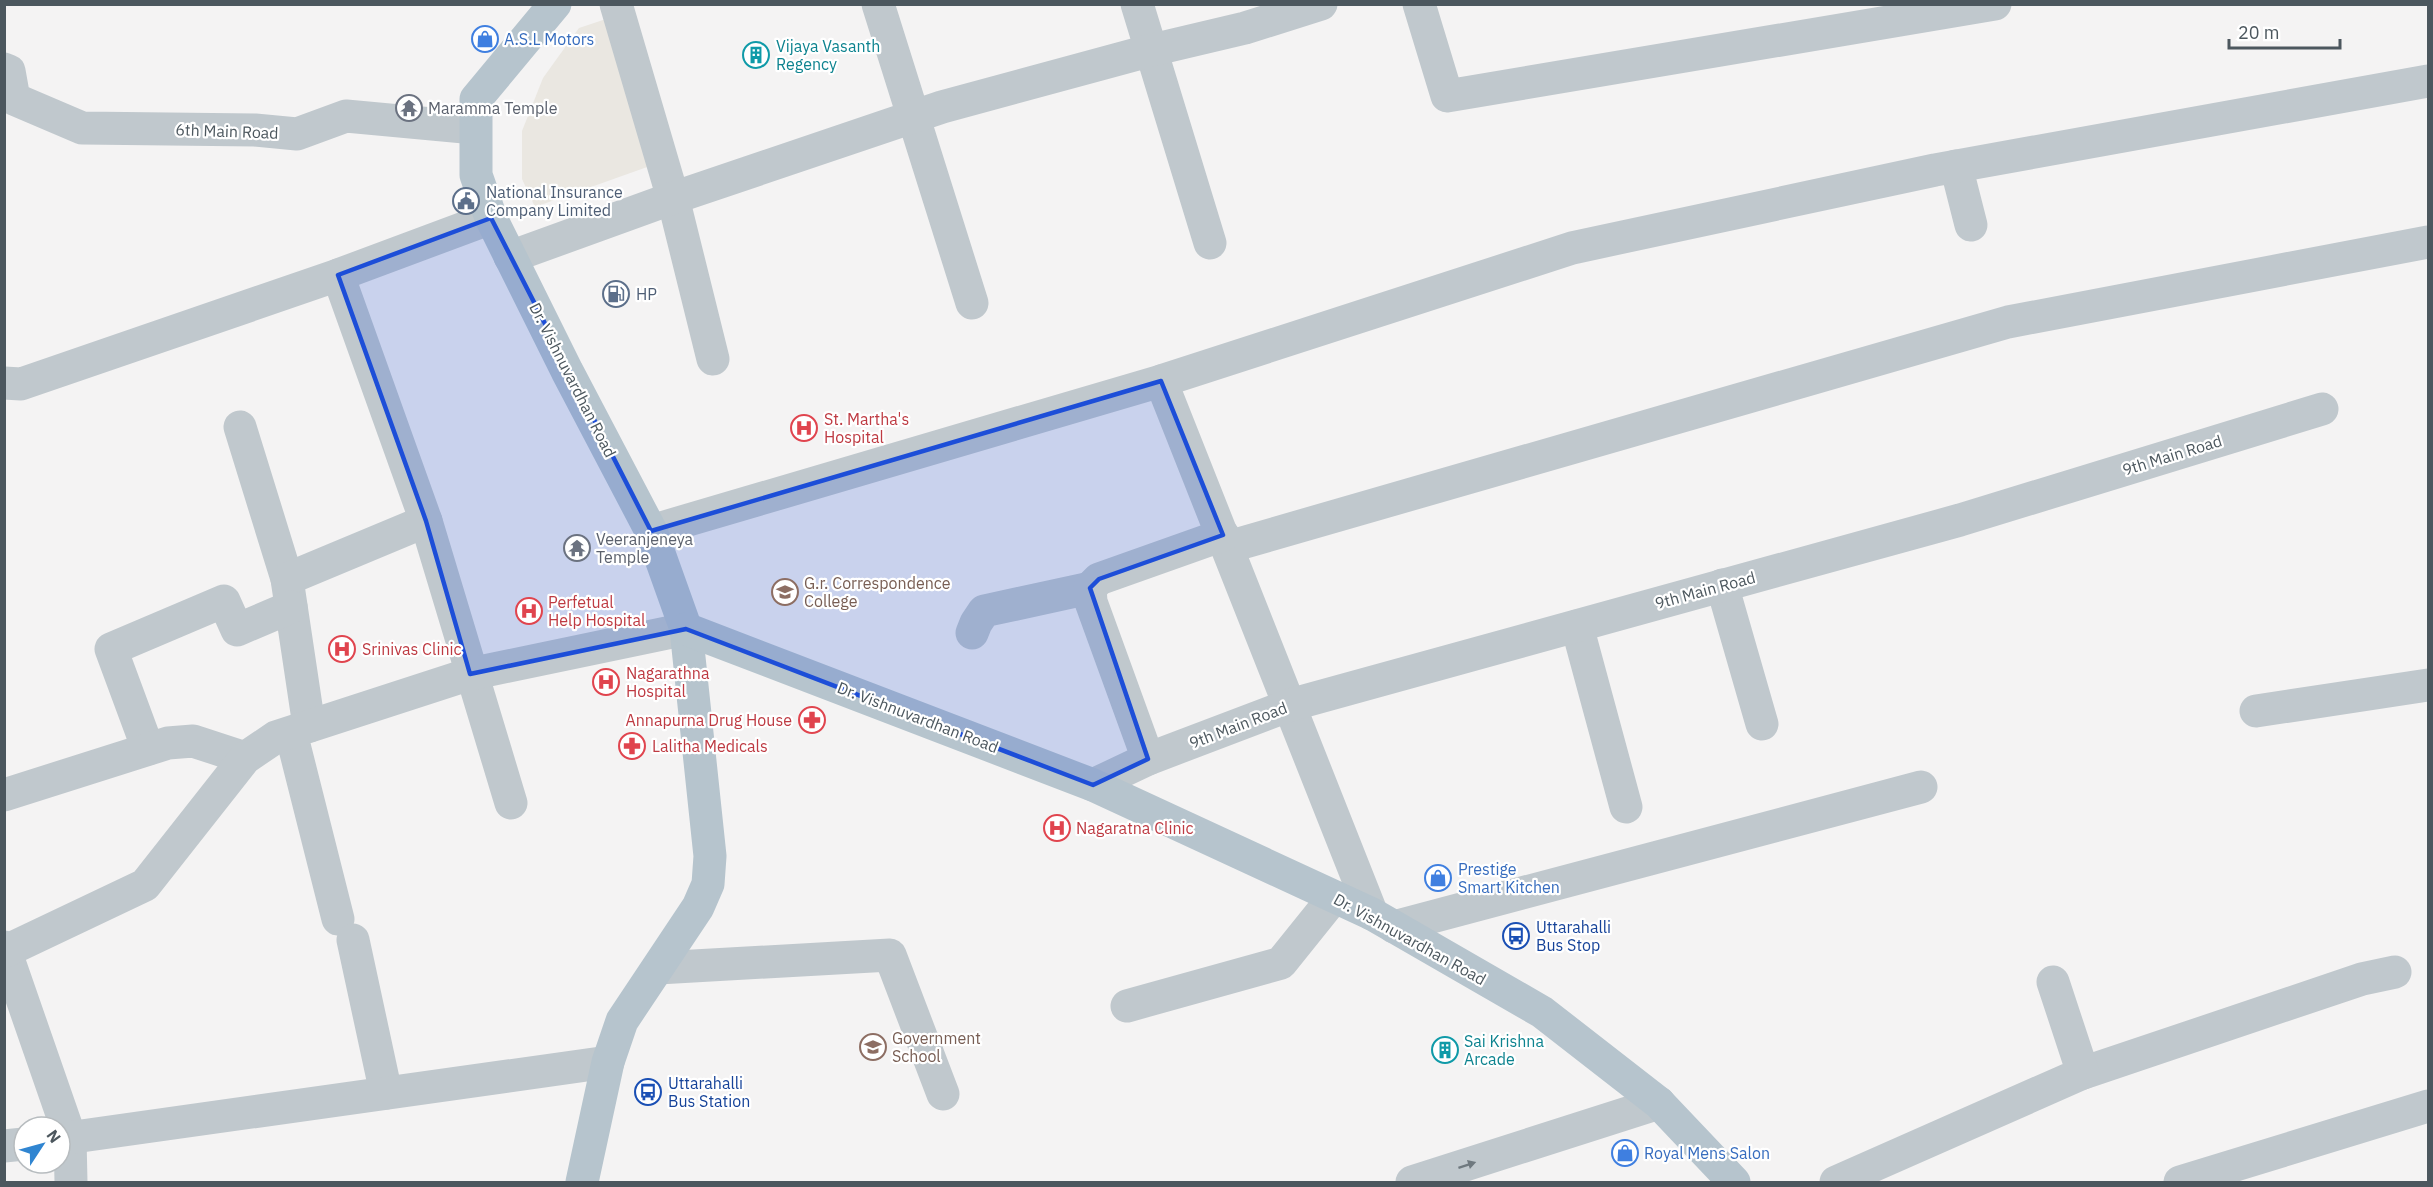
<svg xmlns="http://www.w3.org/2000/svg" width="2433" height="1187" font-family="'IBM Plex Sans',sans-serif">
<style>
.commercial{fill:#eae7e1}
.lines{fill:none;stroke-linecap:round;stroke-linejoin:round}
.minor{stroke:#c0c8cd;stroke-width:33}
.major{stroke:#b6c4cd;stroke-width:33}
.oneway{fill:#6f797f}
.marked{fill:#1d4ed8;fill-opacity:0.2;stroke:#1d4ed8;stroke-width:4.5;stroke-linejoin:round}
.labels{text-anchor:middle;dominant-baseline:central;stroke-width:4.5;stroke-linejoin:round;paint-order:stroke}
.shop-label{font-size:16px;fill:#366cbe;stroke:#fff;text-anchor:start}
.culture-label{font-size:16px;fill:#0d838f;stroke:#fff;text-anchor:start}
.worship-label{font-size:16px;fill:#5b616d;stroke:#fff;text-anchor:start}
.street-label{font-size:16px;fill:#4c575e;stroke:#fff}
.service-label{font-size:16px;fill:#4e5e75;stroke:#fff;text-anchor:start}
.health-label{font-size:16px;fill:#be3a42;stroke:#fff;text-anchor:start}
.education-label{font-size:16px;fill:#785e54;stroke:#fff;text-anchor:start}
.transit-label{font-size:16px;fill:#164399;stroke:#fff;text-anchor:start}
</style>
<rect width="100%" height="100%" fill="#f4f3f3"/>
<polygon class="commercial" points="609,18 650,166 535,207 522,179 522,131 543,78 579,28"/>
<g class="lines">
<g class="minor">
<polyline points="616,4 673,198 713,359"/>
<polyline points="878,4 972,303"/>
<polyline points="1137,4 1210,243"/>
<polyline points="1419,4 1447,96 1995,4"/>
<polyline points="4,69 9,71 14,99 82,128 255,130 297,134 346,116 475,128"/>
<polyline points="1956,166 1971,225"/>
<polyline points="510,257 673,198 942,107 1152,50 1245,28 1321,4"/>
<polyline points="338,275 426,521 511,803"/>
<polyline points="1161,381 1372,914"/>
<polyline points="4,383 21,384 338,275 491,218"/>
<polyline points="240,427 287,579 309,726"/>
<polyline points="651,531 1161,381 1572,248 1935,170 2428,81"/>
<polyline points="1228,547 2008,322 2428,242"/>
<polyline points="287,579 426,521"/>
<polyline points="1722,585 1762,724"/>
<polyline points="1577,626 1626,807"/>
<polyline points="972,633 976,623 984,611 1090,588"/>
<polyline points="2256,711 2428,685"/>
<polyline points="291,733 338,919"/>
<polyline points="148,749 111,649 224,601 237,630 291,607"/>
<polyline points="1148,759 1091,602 1090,588 1099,579 1223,535"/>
<polyline points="1093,785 1148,759 1290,705 1960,520 2322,409"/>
<polyline points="4,795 168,743 193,741 245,758"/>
<polyline points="1394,927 1921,787"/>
<polyline points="353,940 386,1093"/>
<polyline points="4,947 70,1137 71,1182"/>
<polyline points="6,951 145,885 245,758 276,737 470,674 686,629"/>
<polyline points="658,968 890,955 943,1094"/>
<polyline points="1127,1006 1281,963 1334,897"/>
<polyline points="2083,1073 2362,979 2395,972"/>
<polyline points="60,1139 608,1062"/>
<polyline points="4,1146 24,1144"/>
<polyline points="1412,1182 1659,1103"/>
<polyline points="1836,1182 2083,1073 2053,982"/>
<polyline points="2180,1182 2428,1106"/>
</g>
<g class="major">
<polyline points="555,4 476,99 476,175 491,218 567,371 651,531 686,629 710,856 708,884 698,907 622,1021 608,1062 582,1182"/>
<polyline points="686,629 1093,785 1372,914 1542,1012 1659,1103 1734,1182"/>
</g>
</g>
<defs><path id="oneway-solid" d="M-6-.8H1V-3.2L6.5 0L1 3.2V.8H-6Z" transform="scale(1.5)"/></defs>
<use class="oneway" href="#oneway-solid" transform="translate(1467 1165) rotate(-18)"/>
<path class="marked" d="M491,218L651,531L1161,381L1223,535L1099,579L1090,588L1148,759L1093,785L686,629L470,674L426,521L338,275Z"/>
<defs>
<symbol id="shop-ring" viewBox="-11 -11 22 22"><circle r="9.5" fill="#fff" stroke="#3f7fe0" stroke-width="1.5"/><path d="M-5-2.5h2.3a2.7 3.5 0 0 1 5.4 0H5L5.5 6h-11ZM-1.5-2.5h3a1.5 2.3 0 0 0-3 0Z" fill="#3f7fe0"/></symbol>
<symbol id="building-ring" viewBox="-11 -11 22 22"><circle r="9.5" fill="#fff" stroke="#0f9aa8" stroke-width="1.5"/><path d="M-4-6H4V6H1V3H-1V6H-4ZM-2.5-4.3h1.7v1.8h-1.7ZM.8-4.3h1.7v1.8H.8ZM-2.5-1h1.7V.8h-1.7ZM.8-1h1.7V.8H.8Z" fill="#0f9aa8"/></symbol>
<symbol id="temple-ring" viewBox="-11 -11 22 22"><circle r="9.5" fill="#fff" stroke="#6b7280" stroke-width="1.5"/><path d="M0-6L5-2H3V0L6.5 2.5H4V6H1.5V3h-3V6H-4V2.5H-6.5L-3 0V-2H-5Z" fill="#6b7280"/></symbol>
<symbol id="civic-ring" viewBox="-11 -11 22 22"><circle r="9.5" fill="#fff" stroke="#5c6f8a" stroke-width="1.5"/><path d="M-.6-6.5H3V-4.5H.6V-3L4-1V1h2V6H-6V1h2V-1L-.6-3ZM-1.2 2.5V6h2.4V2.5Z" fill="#5c6f8a"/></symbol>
<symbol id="fuel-ring" viewBox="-11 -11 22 22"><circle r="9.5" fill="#fff" stroke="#5c6f8a" stroke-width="1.5"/><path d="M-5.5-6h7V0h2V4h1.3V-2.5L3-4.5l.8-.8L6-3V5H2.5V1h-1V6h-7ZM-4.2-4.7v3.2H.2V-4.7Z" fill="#5c6f8a"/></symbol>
<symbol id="hospital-ring" viewBox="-11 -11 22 22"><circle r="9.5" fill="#fff" stroke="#e0444e" stroke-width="1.5"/><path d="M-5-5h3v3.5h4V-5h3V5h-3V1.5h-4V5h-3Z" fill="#e0444e"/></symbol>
<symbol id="university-ring" viewBox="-11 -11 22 22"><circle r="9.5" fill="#fff" stroke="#8d6e63" stroke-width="1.5"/><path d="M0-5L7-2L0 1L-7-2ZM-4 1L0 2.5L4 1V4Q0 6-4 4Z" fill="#8d6e63"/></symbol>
<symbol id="pharmacy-ring" viewBox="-11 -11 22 22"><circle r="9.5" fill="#fff" stroke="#e0444e" stroke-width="1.5"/><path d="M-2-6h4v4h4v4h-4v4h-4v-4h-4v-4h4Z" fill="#e0444e"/></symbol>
<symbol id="bus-ring" viewBox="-11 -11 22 22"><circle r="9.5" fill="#fff" stroke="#1a4fb4" stroke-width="1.5"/><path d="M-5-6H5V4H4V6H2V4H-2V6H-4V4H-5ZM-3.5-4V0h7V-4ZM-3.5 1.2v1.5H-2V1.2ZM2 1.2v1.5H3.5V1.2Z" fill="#1a4fb4"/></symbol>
<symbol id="school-ring" viewBox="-11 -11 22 22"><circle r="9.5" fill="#fff" stroke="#8d6e63" stroke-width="1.5"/><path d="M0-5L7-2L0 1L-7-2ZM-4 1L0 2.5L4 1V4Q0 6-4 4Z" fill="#8d6e63"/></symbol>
</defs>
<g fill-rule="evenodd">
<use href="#shop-ring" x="470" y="24" width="30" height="30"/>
<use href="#building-ring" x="741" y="40" width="30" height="30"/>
<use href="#temple-ring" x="394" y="93" width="30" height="30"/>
<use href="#civic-ring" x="451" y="186" width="30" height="30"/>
<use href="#fuel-ring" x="601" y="279" width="30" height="30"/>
<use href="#hospital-ring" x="789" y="413" width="30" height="30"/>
<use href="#temple-ring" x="562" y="533" width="30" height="30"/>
<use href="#university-ring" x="770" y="577" width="30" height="30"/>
<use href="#hospital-ring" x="514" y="596" width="30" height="30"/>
<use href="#hospital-ring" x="327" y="634" width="30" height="30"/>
<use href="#hospital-ring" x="591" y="667" width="30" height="30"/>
<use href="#pharmacy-ring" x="797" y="705" width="30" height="30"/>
<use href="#pharmacy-ring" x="617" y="731" width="30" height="30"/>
<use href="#hospital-ring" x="1042" y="813" width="30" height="30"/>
<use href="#shop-ring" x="1423" y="863" width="30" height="30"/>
<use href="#bus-ring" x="1501" y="921" width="30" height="30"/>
<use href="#school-ring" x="858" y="1032" width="30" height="30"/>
<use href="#building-ring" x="1430" y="1035" width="30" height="30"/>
<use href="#bus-ring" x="633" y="1077" width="30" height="30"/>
<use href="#shop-ring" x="1610" y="1138" width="30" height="30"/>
</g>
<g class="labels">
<g class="shop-label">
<text x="504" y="39">A.S.L Motors</text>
<text x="1458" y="869">Prestige<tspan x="1458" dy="18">Smart Kitchen</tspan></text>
<text x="1644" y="1153">Royal Mens Salon</text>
</g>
<g class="culture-label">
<text x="776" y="46">Vijaya Vasanth<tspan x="776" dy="18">Regency</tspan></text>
<text x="1464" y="1041">Sai Krishna<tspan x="1464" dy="18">Arcade</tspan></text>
</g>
<g class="worship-label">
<text x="428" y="108">Maramma Temple</text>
<text x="596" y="539">Veeranjeneya<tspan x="596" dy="18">Temple</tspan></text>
</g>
<g class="street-label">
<text transform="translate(227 131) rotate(2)">6th Main Road</text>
<text transform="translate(573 380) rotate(63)">Dr. Vishnuvardhan Road</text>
<text transform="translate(2172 455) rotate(-17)">9th Main Road</text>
<text transform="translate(1705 590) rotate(-15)">9th Main Road</text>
<text transform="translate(918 717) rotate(21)">Dr. Vishnuvardhan Road</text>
<text transform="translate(1238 725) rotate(-21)">9th Main Road</text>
<text transform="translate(1410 939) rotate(29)">Dr. Vishnuvardhan Road</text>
</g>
<g class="service-label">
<text x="486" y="192">National Insurance<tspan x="486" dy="18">Company Limited</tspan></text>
<text x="636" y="294">HP</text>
</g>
<g class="health-label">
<text x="824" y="419">St. Martha's<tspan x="824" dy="18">Hospital</tspan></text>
<text x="548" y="602">Perfetual<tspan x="548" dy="18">Help Hospital</tspan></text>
<text x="362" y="649">Srinivas Clinic</text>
<text x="626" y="673">Nagarathna<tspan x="626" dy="18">Hospital</tspan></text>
<text x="792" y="720" text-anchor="end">Annapurna Drug House</text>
<text x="652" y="746">Lalitha Medicals</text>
<text x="1076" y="828">Nagaratna Clinic</text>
</g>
<g class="education-label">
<text x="804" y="583">G.r. Correspondence<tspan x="804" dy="18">College</tspan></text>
<text x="892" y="1038">Government<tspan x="892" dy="18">School</tspan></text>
</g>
<g class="transit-label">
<text x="1536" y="927">Uttarahalli<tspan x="1536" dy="18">Bus Stop</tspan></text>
<text x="668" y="1083">Uttarahalli<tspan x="668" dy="18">Bus Station</tspan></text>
</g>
</g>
<rect width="2433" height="1187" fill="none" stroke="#4c575e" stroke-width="12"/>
<g transform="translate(42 1145) rotate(54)"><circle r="28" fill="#ffffff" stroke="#b7bcbf" stroke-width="1.5"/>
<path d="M0-4.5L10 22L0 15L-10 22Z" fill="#3085d1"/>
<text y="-9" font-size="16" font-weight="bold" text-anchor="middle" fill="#4c575e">N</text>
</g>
<path d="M2229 39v9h111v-9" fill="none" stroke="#4c575e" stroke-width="3"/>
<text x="2238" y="39" font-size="18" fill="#4c575e" stroke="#ffffff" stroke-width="4.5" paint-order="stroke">20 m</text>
</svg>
